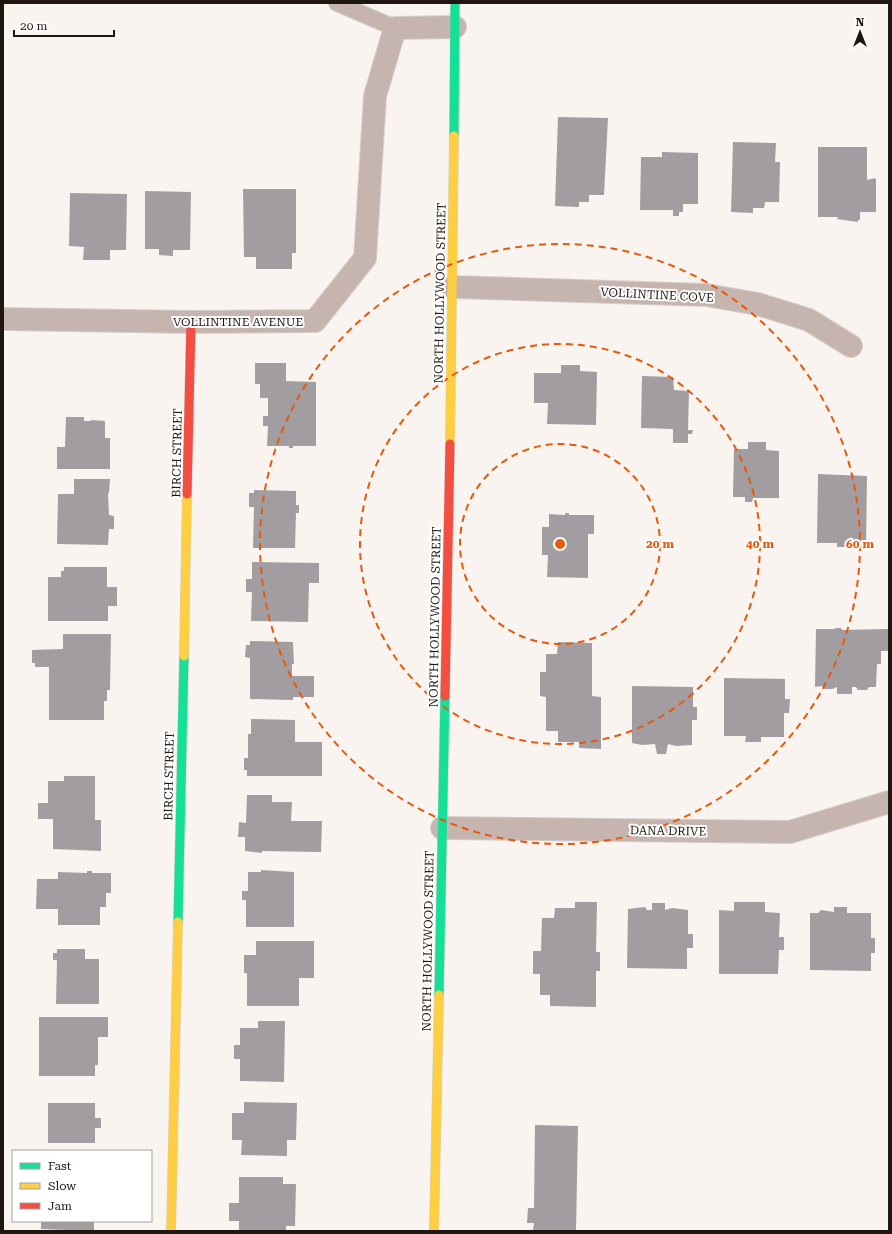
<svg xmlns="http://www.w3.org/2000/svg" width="892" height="1234" font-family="'Roboto Serif',serif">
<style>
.building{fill:#a19da0}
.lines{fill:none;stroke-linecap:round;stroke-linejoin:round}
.lane-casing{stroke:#d6d0cd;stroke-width:18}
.street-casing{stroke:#d6d0cd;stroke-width:24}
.fast-casing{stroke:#d6d0cd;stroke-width:10}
.slow-casing{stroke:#d6d0cd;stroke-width:10}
.jam-casing{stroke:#d6d0cd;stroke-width:10}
.lane{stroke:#c6b4ae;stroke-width:16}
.street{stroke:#c6b4ae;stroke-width:22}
.fast{stroke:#16e098;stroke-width:9}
.slow{stroke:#ffcf43;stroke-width:9}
.jam{stroke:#f24e42;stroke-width:9}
.ring{fill:none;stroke:#e8590c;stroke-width:2;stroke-dasharray:7 5}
.labels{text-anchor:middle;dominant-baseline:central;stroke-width:4;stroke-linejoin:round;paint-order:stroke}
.street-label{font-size:12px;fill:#1f1611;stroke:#fff}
.centre{fill:#e8590c;stroke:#fff;stroke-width:2}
.ring-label{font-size:12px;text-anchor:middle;font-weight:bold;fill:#e8590c;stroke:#fff;stroke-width:4;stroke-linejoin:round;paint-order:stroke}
</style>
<rect width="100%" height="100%" fill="#faf4f0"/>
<g class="building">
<polygon points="558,117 608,118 604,195 589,195 589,202 579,202 579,207 555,206"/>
<polygon points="733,142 776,143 775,162 780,162 779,202 765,202 764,208 753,208 753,213 731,212"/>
<polygon points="818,147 867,147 867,180 875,178 876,180 876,212 860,212 860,220 858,220 858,222 837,219 838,217 818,217"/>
<polygon points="662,152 698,153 698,204 683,204 683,212 679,212 679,216 673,216 673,210 640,210 641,157 662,157"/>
<polygon points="243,189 296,189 296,253 292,253 292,269 256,269 256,257 244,257"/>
<polygon points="145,191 191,192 190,250 173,250 173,256 159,255 159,249 145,249"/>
<polygon points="70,193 127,194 126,250 110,250 110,260 83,260 84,247 69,246"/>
<polygon points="255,363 286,363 286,381 316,382 316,446 293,446 293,448 289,448 289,446 267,446 268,426 263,426 263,416 268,416 268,398 260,398 260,384 255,384"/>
<polygon points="561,365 580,365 580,371 597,372 596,425 547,424 548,403 534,403 534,373 561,373"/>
<polygon points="642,376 673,377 674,390 689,391 688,430 693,430 692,434 688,434 688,443 673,443 673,429 641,428"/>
<polygon points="66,417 84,417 84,421 91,421 91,420 105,421 105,438 110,438 110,469 57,469 57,447 65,447"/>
<polygon points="748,442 766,442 766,450 779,451 779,498 753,498 752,502 745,502 745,497 733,497 734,449 748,449"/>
<polygon points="818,474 867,476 866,547 837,547 837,543 817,543"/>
<polygon points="74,479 110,479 109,493 108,493 109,515 114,516 114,529 109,529 108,545 57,544 58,494 74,494"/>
<polygon points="254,490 296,491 296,505 299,505 299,513 296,513 295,548 253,548 254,507 249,507 249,493 254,493"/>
<polygon points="565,513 569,513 569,515 594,515 594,534 588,534 588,578 547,577 548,555 542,555 542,527 549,527 549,514 565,515"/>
<polygon points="252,562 319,563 319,583 309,583 308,622 251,621 252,592 246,592 246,579 252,579"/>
<polygon points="64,567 107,567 107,587 117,587 117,606 108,606 108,621 48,621 48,577 61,577 61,571 64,571"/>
<polygon points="836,628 841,628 842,630 888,629 889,651 881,651 881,664 877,664 876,687 869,687 867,690 858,690 856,687 852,687 852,694 837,694 837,687 832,689 825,689 822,686 815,687 816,629 834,629"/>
<polygon points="63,634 111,634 110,690 107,690 107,701 104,701 104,720 49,720 49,667 35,667 35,663 32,663 32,650 63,649"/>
<polygon points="250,641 293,642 294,664 292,664 292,676 314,676 314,697 293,697 293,700 250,699 250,658 245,657 246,645 250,645"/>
<polygon points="558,642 592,643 592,696 601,697 601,749 579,748 579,742 558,742 558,731 546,731 546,697 540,696 540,672 546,672 546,654 557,654"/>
<polygon points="724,678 785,679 785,699 790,699 789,713 784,713 784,737 761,737 761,742 745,742 746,736 724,736"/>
<polygon points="632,686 693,687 693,707 697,707 697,720 692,720 692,745 676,746 668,744 666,754 657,754 655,744 642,745 632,743"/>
<polygon points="251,719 295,720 295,742 322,742 322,776 247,776 247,770 244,770 244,758 248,758 248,734 251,734"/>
<polygon points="64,776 95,776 95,820 101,820 101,851 53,849 53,819 38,819 38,803 48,803 48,781 64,781"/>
<polygon points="247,795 272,795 272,802 292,802 291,821 322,821 321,852 262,851 262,853 245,851 245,837 238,837 239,822 246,823"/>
<polygon points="261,870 294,872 294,927 246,927 246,900 242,900 242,891 248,891 248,872 261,872"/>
<polygon points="87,871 92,871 92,873 111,873 111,893 106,893 106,907 100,907 100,925 58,925 58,909 36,909 37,879 58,879 58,872 87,873"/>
<polygon points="575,902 597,902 596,952 600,952 600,971 596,971 596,1007 550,1006 550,995 540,995 540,974 533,974 533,951 541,951 542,918 554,918 555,908 575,908"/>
<polygon points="734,902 765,902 765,912 780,913 779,937 784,937 784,950 779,950 778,974 719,974 719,910 734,911"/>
<polygon points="652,903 665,903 665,910 672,908 688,910 688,934 693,934 693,948 687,948 687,969 627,968 628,909 645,907 647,910 652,910"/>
<polygon points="834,907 847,907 847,913 871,913 871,938 875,938 875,953 871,953 871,971 810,970 810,913 818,913 821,910 834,912"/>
<polygon points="256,941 314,941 314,978 299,978 299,1006 247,1006 247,973 244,973 244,955 256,955"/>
<polygon points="57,949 85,949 85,959 99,959 99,1004 56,1004 57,960 53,960 53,953 57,953"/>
<polygon points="39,1017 108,1017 108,1037 98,1037 98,1065 95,1065 95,1076 39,1076"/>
<polygon points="258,1021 285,1021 284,1082 240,1081 240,1059 234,1059 234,1045 240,1045 240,1028 258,1028"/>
<polygon points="244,1102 297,1103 296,1140 287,1140 287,1156 241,1155 242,1140 232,1140 232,1113 244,1113"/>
<polygon points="48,1103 95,1103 95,1118 101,1118 101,1128 95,1128 95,1143 48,1143"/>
<polygon points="535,1125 578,1126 576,1231 533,1231 534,1223 527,1223 528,1208 534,1208"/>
<polygon points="239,1177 283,1177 283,1184 296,1184 295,1226 286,1226 286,1231 239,1231 239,1221 229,1221 229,1203 239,1203"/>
<polygon points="41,1221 94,1221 94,1231 41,1229"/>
</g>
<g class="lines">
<defs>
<polyline id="lane" points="337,3 395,28"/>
<g id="street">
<polyline points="453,287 706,295 758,304 809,320 851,346"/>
<polyline points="3,319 191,322 315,321 365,258 375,96 395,28 455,27"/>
<polyline points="442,828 790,832 889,802"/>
</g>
<g id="fast">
<polyline points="454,136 455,3"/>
<polyline points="178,922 184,656"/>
<polyline points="439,995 445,696"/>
</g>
<g id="slow">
<polyline points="450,444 454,136"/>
<polyline points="184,656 187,494"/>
<polyline points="171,1231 178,922"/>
<polyline points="434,1231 439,995"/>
</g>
<g id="jam">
<polyline points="187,494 191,322"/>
<polyline points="445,696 450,444"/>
</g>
</defs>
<use href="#lane" class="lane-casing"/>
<use href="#street" class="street-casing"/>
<use href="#fast" class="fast-casing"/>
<use href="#slow" class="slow-casing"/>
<use href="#jam" class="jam-casing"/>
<use href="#lane" class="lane"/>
<use href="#street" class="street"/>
<use href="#fast" class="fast"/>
<use href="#slow" class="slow"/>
<use href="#jam" class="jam"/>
</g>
<g class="ring">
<circle cx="560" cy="544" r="100"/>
<circle cx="560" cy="544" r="200"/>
<circle cx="560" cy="544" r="300"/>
</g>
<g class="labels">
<g class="street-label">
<text transform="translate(440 293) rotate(-89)">NORTH HOLLYWOOD STREET</text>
<text transform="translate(657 295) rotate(3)">VOLLINTINE COVE</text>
<text x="238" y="322">VOLLINTINE AVENUE</text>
<text transform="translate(177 453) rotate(-89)">BIRCH STREET</text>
<text transform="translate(435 617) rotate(-89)">NORTH HOLLYWOOD STREET</text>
<text transform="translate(169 776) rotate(-89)">BIRCH STREET</text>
<text transform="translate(668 831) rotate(1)">DANA DRIVE</text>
<text transform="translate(428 941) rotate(-89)">NORTH HOLLYWOOD STREET</text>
</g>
</g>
<circle cx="560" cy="544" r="6" class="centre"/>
<g class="ring-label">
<text x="660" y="548">20 m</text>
<text x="760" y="548">40 m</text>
<text x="860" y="548">60 m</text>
</g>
<rect width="892" height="1234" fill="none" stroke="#1f1611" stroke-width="8"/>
<rect x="12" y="1150" width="140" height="72" fill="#ffffff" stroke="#a5a2a0"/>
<rect x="20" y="1163" width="20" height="6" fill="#16e098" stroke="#a5a2a0"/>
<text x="48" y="1170" font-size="12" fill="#1f1611">Fast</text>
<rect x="20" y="1183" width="20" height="6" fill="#ffcf43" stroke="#a5a2a0"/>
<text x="48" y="1190" font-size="12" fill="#1f1611">Slow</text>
<rect x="20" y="1203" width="20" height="6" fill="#f24e42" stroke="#a5a2a0"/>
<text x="48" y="1210" font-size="12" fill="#1f1611">Jam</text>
<g transform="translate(860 32)" stroke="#ffffff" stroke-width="3" paint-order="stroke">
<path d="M0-3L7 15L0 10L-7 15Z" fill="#1f1611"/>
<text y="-6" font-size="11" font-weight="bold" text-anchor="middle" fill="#1f1611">N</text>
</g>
<path d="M14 30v6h100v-6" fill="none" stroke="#1f1611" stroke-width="2"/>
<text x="20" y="30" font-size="12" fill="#1f1611" stroke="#ffffff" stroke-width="3" paint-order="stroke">20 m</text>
</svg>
